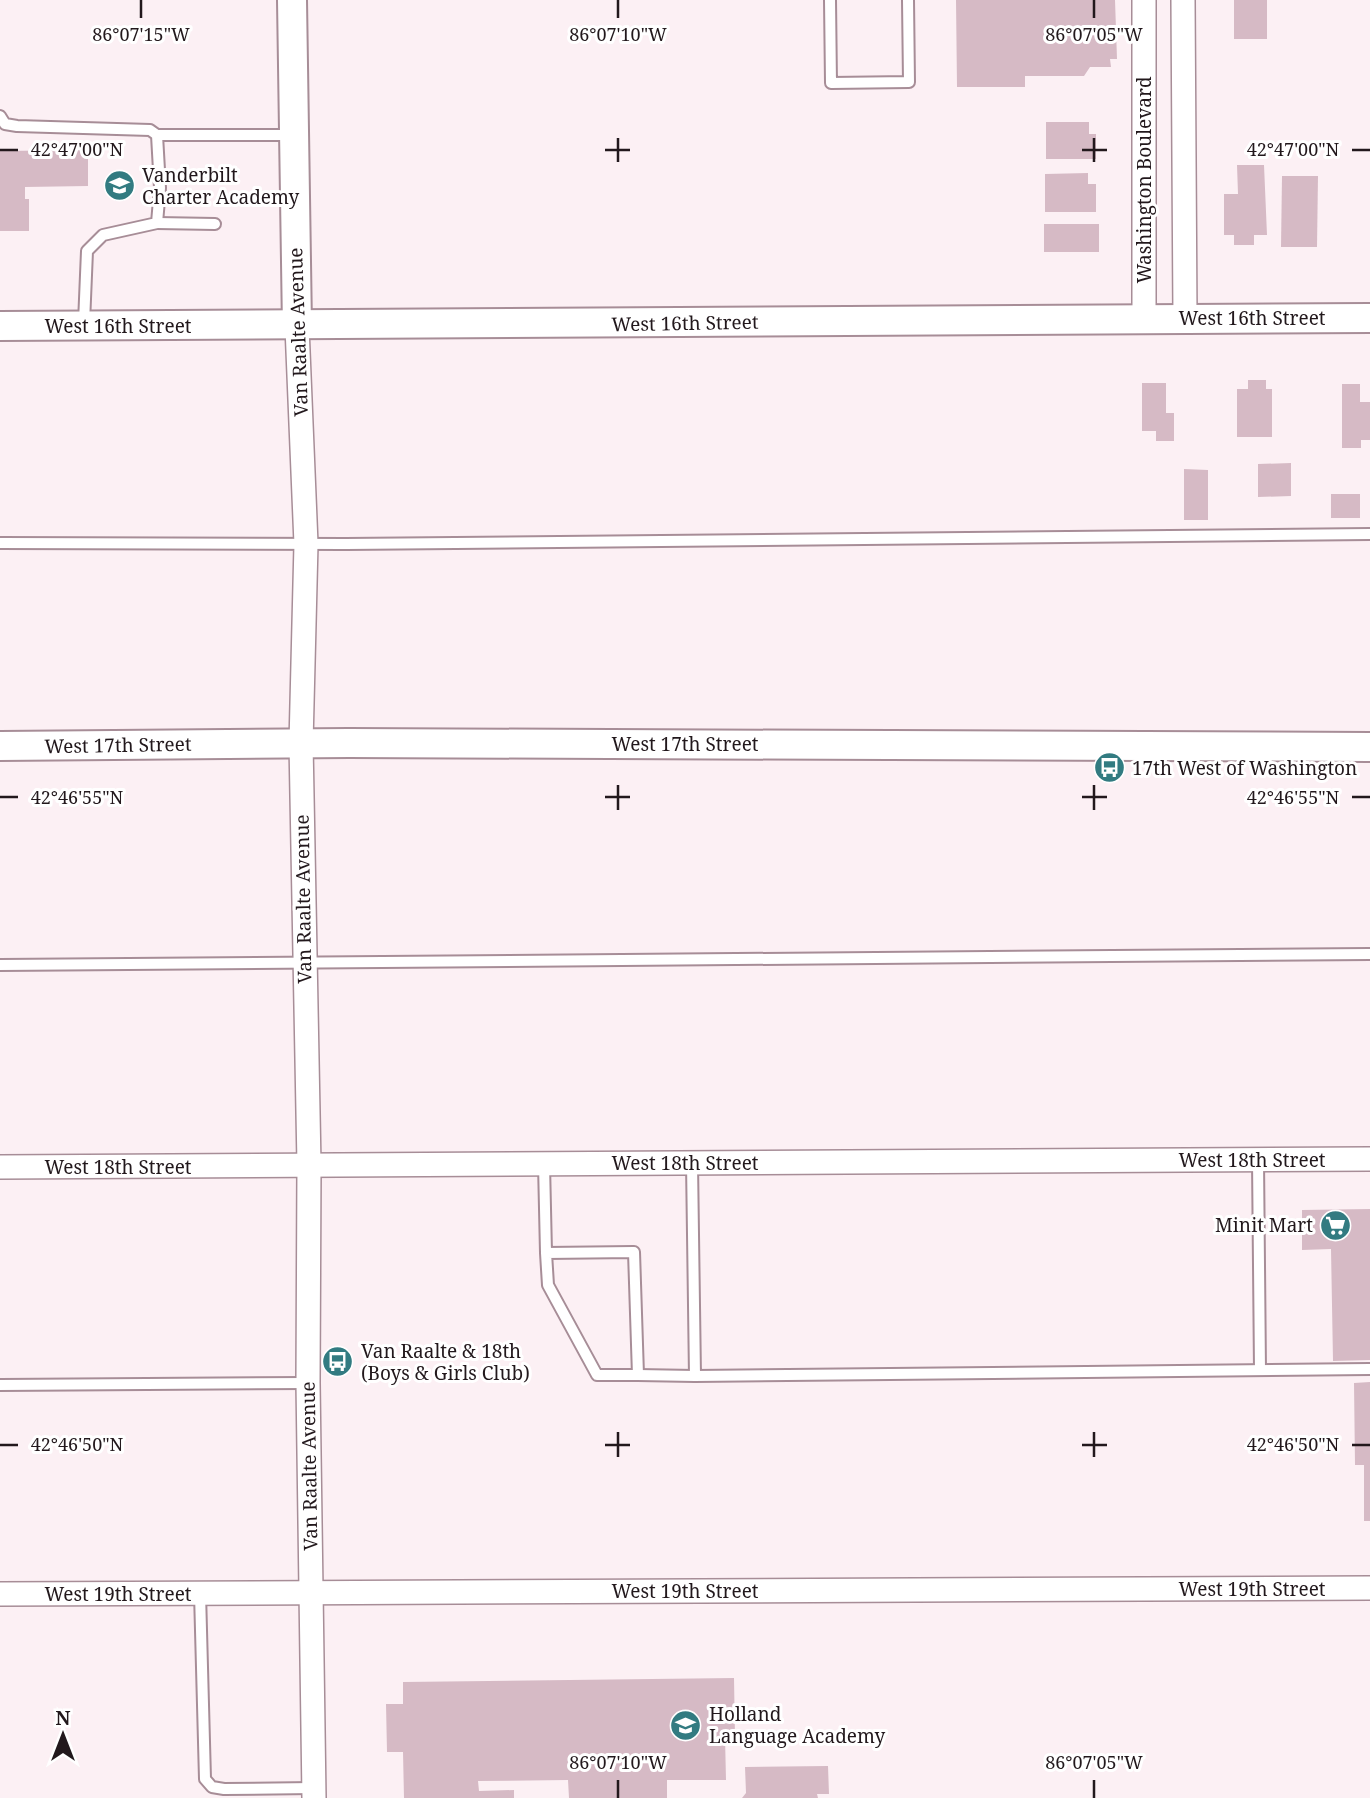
<svg xmlns="http://www.w3.org/2000/svg" width="1370" height="1798" font-family="'Noto Serif',serif">
<style>
.building{fill:#d6bac5}
.lines{fill:none;stroke-linecap:round;stroke-linejoin:round}
.service-casing{stroke:#a78d97;stroke-width:14}
.minor-casing{stroke:#a78d97;stroke-width:26}
.tertiary-casing{stroke:#a78d97;stroke-width:32}
.service{stroke:#fff;stroke-width:10}
.minor{stroke:#fff;stroke-width:23}
.tertiary{stroke:#fff;stroke-width:28}
.ticks{fill:none;stroke:#22181c;stroke-width:2.5}
.labels{text-anchor:middle;dominant-baseline:central;stroke-width:6;stroke-linejoin:round;paint-order:stroke}
.poi-label{font-size:19px;fill:#22181c;stroke:#fff;text-anchor:start}
.street-label{font-size:19px;fill:#22181c;stroke:#fff}
.ticks-label{font-size:18px;text-anchor:middle;fill:#22181c;stroke:#fff;stroke-width:6;stroke-linejoin:round;paint-order:stroke}
</style>
<rect width="100%" height="100%" fill="#fcf0f4"/>
<g class="building">
<polygon points="956,0 1115,0 1117,59 1110,59 1111,67 1090,67 1084,76 1025,76 1025,87 957,87"/>
<rect x="1234" y="0" width="33" height="39"/>
<polygon points="1046,122 1089,122 1089,134 1096,134 1096,159 1046,159"/>
<polygon points="88,150 88,186 25,187 25,199 29,199 29,231 0,231 0,151"/>
<polygon points="1237,165 1264,165 1267,235 1254,235 1254,245 1234,245 1234,235 1224,235 1224,194 1238,194"/>
<polygon points="1088,173 1088,184 1096,184 1096,212 1045,212 1045,174"/>
<polygon points="1282,176 1318,176 1317,247 1281,247"/>
<rect x="1044" y="224" width="55" height="28"/>
<polygon points="1248,380 1266,380 1266,389 1272,389 1272,437 1237,437 1237,389 1248,389"/>
<polygon points="1142,383 1166,383 1166,413 1174,413 1174,441 1156,441 1156,431 1142,431"/>
<polygon points="1342,384 1360,384 1360,402 1370,402 1370,440 1361,440 1361,448 1342,448"/>
<polygon points="1291,463 1291,496 1258,497 1258,464"/>
<polygon points="1184,469 1208,470 1208,520 1184,520"/>
<rect x="1331" y="494" width="29" height="24"/>
<polygon points="1370,1209 1370,1360 1333,1361 1331,1249 1302,1250 1302,1210"/>
<polygon points="1370,1382 1370,1521 1364,1521 1364,1465 1355,1465 1354,1383"/>
<polygon points="734,1678 735,1737 725,1737 726,1780 667,1780 667,1798 569,1798 568,1780 478,1781 479,1791 514,1790 514,1798 404,1798 403,1752 387,1752 386,1704 403,1704 403,1682"/>
<polygon points="828,1766 829,1794 817,1794 818,1798 742,1798 746,1793 745,1767"/>
</g>
<g class="lines">
<defs>
<g id="service">
<polyline points="830,0 831,83 909,82 908,0"/>
<polyline points="0,116 5,124 17,126 150,130 157,135 160,188 157,223 103,235 87,251 84,323"/>
<polyline points="157,135 292,135"/>
<polyline points="157,223 215,224"/>
<polyline points="0,543 346,544 1370,534"/>
<polyline points="0,965 1370,954"/>
<polyline points="1258,1160 1260,1370"/>
<polyline points="692,1163 695,1376 1370,1369"/>
<polyline points="544,1164 546,1253 634,1252 638,1375 597,1375 548,1285 546,1253"/>
<polyline points="638,1375 695,1376"/>
<polyline points="0,1385 308,1383"/>
<polyline points="200,1593 205,1779 212,1787 224,1789 314,1788"/>
</g>
<g id="minor">
<polyline points="1183,0 1185,318"/>
<polyline points="1144,318 1144,0"/>
<polyline points="297,327 306,544 301,743 309,1165 308,1383 314,1798"/>
<polyline points="0,1167 1370,1159"/>
<polyline points="0,1594 1370,1588"/>
</g>
<g id="tertiary">
<polyline points="292,0 297,327"/>
<polyline points="0,326 1370,318"/>
<polyline points="0,746 349,743 1370,747"/>
</g>
</defs>
<use href="#service" class="service-casing"/>
<use href="#minor" class="minor-casing"/>
<use href="#tertiary" class="tertiary-casing"/>
<use href="#service" class="service"/>
<use href="#minor" class="minor"/>
<use href="#tertiary" class="tertiary"/>
</g>
<path class="ticks" d="M141,0V18M618,0V18M1094,0V18M618,138V162M1094,138V162M0,150H18M605,150H630M1082,150H1107M1352,150H1370M618,785V810M1094,785V810M0,797H18M605,797H630M1082,797H1107M1352,797H1370M618,1432V1457M1094,1432V1457M0,1445H18M605,1445H630M1082,1445H1107M1352,1445H1370M618,1780V1798M1094,1780V1798"/>
<defs>
<symbol id="school-disc" viewBox="-11 -11 22 22"><circle r="9.5" fill="#327b81" stroke="#fff"/><path d="M0-5L7-2L0 1L-7-2ZM-4 1L0 2.5L4 1V4Q0 6-4 4Z" fill="#fff"/></symbol>
<symbol id="bus-disc" viewBox="-11 -11 22 22"><circle r="9.5" fill="#327b81" stroke="#fff"/><path d="M-5-6H5V4H4V6H2V4H-2V6H-4V4H-5ZM-3.5-4V0h7V-4ZM-3.5 1.2v1.5H-2V1.2ZM2 1.2v1.5H3.5V1.2Z" fill="#fff"/></symbol>
<symbol id="supermarket-disc" viewBox="-11 -11 22 22"><circle r="9.5" fill="#327b81" stroke="#fff"/><path d="M-6-5.5h2.5l.6 2H6L4.5 2H-2.5L-4.4-4H-6ZM-1.5 3.2a1.3 1.3 0 1 0 .1 0ZM3 3.2a1.3 1.3 0 1 0 .1 0Z" fill="#fff"/></symbol>
</defs>
<g fill-rule="evenodd">
<use href="#school-disc" x="102" y="168" width="35" height="35"/>
<use href="#bus-disc" x="1092" y="750" width="35" height="35"/>
<use href="#supermarket-disc" x="1318" y="1208" width="35" height="35"/>
<use href="#bus-disc" x="320" y="1344" width="35" height="35"/>
<use href="#school-disc" x="668" y="1708" width="35" height="35"/>
</g>
<g class="labels">
<g class="poi-label">
<text x="142" y="175">Vanderbilt<tspan x="142" dy="22">Charter Academy</tspan></text>
<text x="1132" y="768">17th West of Washington</text>
<text x="1313" y="1225" text-anchor="end">Minit Mart</text>
<text x="361" y="1351">Van Raalte &amp; 18th<tspan x="361" dy="22">(Boys &amp; Girls Club)</tspan></text>
<text x="709" y="1714">Holland<tspan x="709" dy="22">Language Academy</tspan></text>
</g>
<g class="street-label">
<text transform="translate(1144 180) rotate(-90)">Washington Boulevard</text>
<text x="1252" y="318">West 16th Street</text>
<text transform="translate(685 323) rotate(-1)">West 16th Street</text>
<text x="118" y="326">West 16th Street</text>
<text transform="translate(298 332) rotate(-92)">Van Raalte Avenue</text>
<text x="685" y="744">West 17th Street</text>
<text transform="translate(118 745) rotate(-1)">West 17th Street</text>
<text transform="translate(303 899) rotate(-91)">Van Raalte Avenue</text>
<text x="1252" y="1160">West 18th Street</text>
<text x="685" y="1163">West 18th Street</text>
<text x="118" y="1167">West 18th Street</text>
<text transform="translate(309 1466) rotate(-91)">Van Raalte Avenue</text>
<text x="1252" y="1589">West 19th Street</text>
<text x="685" y="1591">West 19th Street</text>
<text x="118" y="1594">West 19th Street</text>
</g>
</g>
<g class="ticks-label">
<text x="141" y="41">86°07'15"W</text>
<text x="618" y="41">86°07'10"W</text>
<text x="1094" y="41">86°07'05"W</text>
<text x="77" y="156">42°47'00"N</text>
<text x="1293" y="156">42°47'00"N</text>
<text x="77" y="804">42°46'55"N</text>
<text x="1293" y="804">42°46'55"N</text>
<text x="77" y="1451">42°46'50"N</text>
<text x="1293" y="1451">42°46'50"N</text>
<text x="618" y="1769">86°07'10"W</text>
<text x="1094" y="1769">86°07'05"W</text>
</g>
<g transform="translate(63 1735)" stroke="#ffffff" stroke-width="5" paint-order="stroke">
<path d="M0-5L12 26L0 18L-12 26Z" fill="#22181c"/>
<text y="-10" font-size="19" font-weight="bold" text-anchor="middle" fill="#22181c">N</text>
</g>
</svg>
